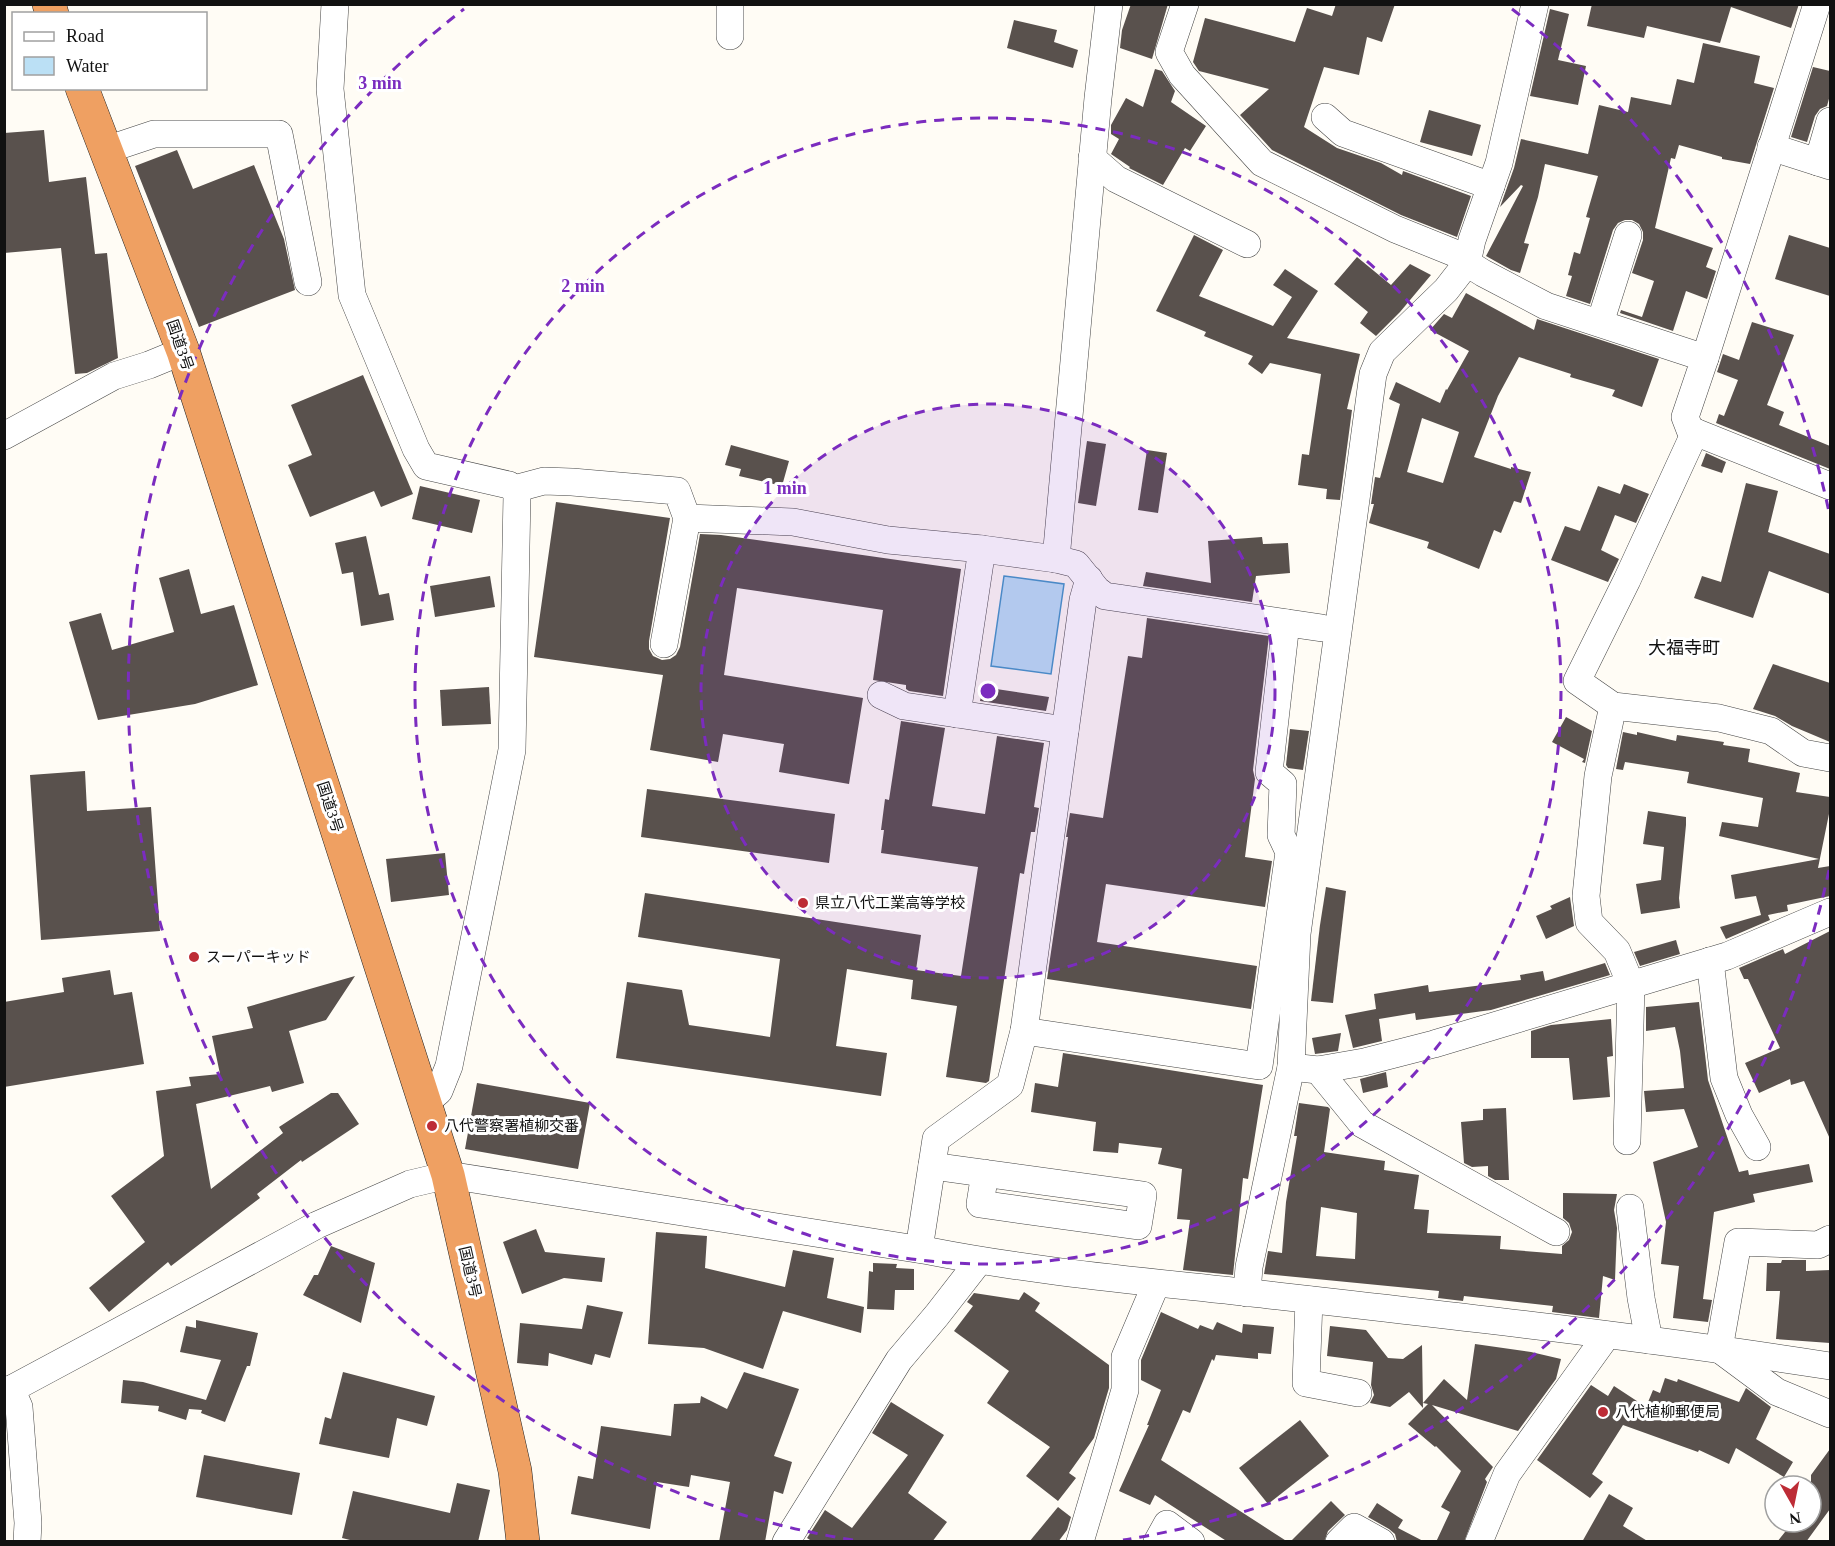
<svg xmlns="http://www.w3.org/2000/svg" width="1835" height="1546" font-family="'Times New Roman','Noto Sans JP',serif">
<style>
.water{fill:#bbe0f5;stroke:#4497c9;stroke-width:1.5}
.building{fill:#59514d;fill-rule:evenodd}
.lines{fill:none;stroke-linecap:round;stroke-linejoin:round}
.minor-casing{stroke:#444;stroke-width:28}
.highway-casing{stroke:#222;stroke-width:34}
.minor{stroke:#fff;stroke-width:27}
.highway{stroke:#efa062;stroke-width:33}
.ring{fill:none;stroke:#7b2cbf;stroke-width:3;stroke-dasharray:10 8}
.poi-dot{fill:#bd2c36;stroke:#fff;stroke-width:2}
.labels{text-anchor:middle;dominant-baseline:central;stroke-width:6;stroke-linejoin:round;paint-order:stroke}
.street-label{font-size:15px;fill:#111;stroke:#fff}
.poi-label{font-size:15px;fill:#111;stroke:#fff;text-anchor:start}
.quarter-label{font-size:18px;fill:#111;stroke:#fff}
.centre{fill:#7b2cbf;stroke:#fff;stroke-width:3}
.ring-label{font-size:18px;text-anchor:middle;font-weight:bold;fill:#7b2cbf;stroke:#fff;stroke-width:6;stroke-linejoin:round;paint-order:stroke}
</style>
<rect width="100%" height="100%" fill="#fffcf5"/>
<polygon class="water" points="1004,576 1064,584 1051,674 991,666"/>
<g class="building">
<polygon points="1131,4 1168,4 1152,59 1120,48 1122,30"/>
<polygon points="1336,4 1395,4 1382,42 1367,37 1359,75 1324,67 1304,127 1337,148 1381,163 1402,175 1403,171 1471,196 1457,237 1401,215 1272,150 1240,115 1269,89 1199,71 1193,62 1205,18 1295,42 1307,8 1332,16"/>
<polygon points="1592,4 1799,4 1791,28 1731,7 1720,43 1647,26 1644,38 1587,26"/>
<polygon points="1550,9 1569,14 1558,60 1586,66 1578,105 1530,96"/>
<polygon points="1014,20 1057,30 1054,42 1078,50 1073,68 1007,48"/>
<polygon points="1703,43 1760,56 1754,83 1774,88 1750,164 1722,159 1722,157 1679,145 1675,159 1671,158 1655,228 1713,248 1706,267 1716,271 1707,299 1686,291 1673,331 1620,313 1621,310 1642,317 1654,281 1632,273 1643,240 1643,232 1639,224 1632,220 1625,220 1618,223 1613,230 1590,304 1566,296 1572,276 1568,275 1574,252 1580,254 1590,218 1586,217 1598,176 1545,164 1538,197 1524,243 1529,244 1520,273 1511,270 1486,256 1523,186 1521,185 1500,207 1514,168 1521,139 1588,154 1599,105 1628,112 1631,97 1671,105 1677,79 1694,83"/>
<polygon points="1813,67 1830,71 1830,95 1827,106 1820,109 1815,116 1807,142 1791,137"/>
<polygon points="1155,69 1162,71 1175,91 1171,102 1206,126 1190,151 1185,148 1163,185 1129,168 1130,167 1111,154 1119,139 1111,134 1111,125 1126,98 1143,107"/>
<polygon points="1429,110 1481,125 1472,156 1420,142"/>
<polygon points="44,130 49,182 86,177 95,254 107,253 118,358 87,373 75,374 61,248 4,253 4,133"/>
<polygon points="177,150 193,189 254,165 284,239 295,290 199,327 135,166"/>
<polygon points="1194,235 1223,250 1199,296 1273,326 1292,297 1273,285 1285,269 1318,291 1287,338 1360,354 1347,409 1352,410 1340,500 1326,499 1327,489 1298,485 1302,454 1309,455 1321,374 1270,363 1262,374 1248,364 1253,356 1204,336 1206,332 1156,311"/>
<polygon points="1789,235 1830,248 1830,296 1775,279"/>
<polygon points="1357,257 1391,285 1410,264 1431,275 1400,312 1376,336 1360,323 1368,312 1334,284"/>
<path d="M1466,293L1534,330L1537,319L1659,359L1642,407L1612,396L1615,390L1570,377L1571,374L1519,357L1498,396L1474,457L1511,469V467L1531,472L1521,503L1514,501L1501,533L1494,530L1479,569L1427,548L1429,542L1369,523L1374,504H1371L1375,477L1380,478L1400,404L1389,399L1396,382L1440,403L1446,389L1447,390L1469,351L1430,330L1444,314L1452,318ZM1422,418L1459,432L1443,483L1407,472Z"/>
<polygon points="1752,322 1794,335 1767,405 1784,412 1779,425 1830,446 1830,469 1716,423 1719,414 1724,416 1738,380 1717,372 1723,354 1739,360"/>
<polygon points="363,375 413,494 381,507 374,491 310,517 288,465 312,455 291,405"/>
<polygon points="1087,441 1106,444 1096,506 1078,503"/>
<polygon points="731,445 789,461 782,486 739,476 741,469 725,465"/>
<polygon points="1147,450 1167,453 1158,513 1138,510"/>
<polygon points="1706,453 1726,462 1722,473 1701,466"/>
<polygon points="1746,483 1778,491 1768,532 1830,554 1830,594 1769,571 1753,618 1694,598 1702,576 1721,582"/>
<polygon points="1624,484 1649,494 1636,523 1615,515 1601,550 1619,559 1608,582 1551,560 1565,526 1580,531 1598,486 1620,494"/>
<polygon points="420,486 480,500 472,533 412,519"/>
<polygon points="556,502 670,518 649,641 649,649 653,656 662,660 670,659 676,655 680,647 700,534 721,535 961,569 943,696 909,691 906,689 906,685 873,680 883,610 737,588 724,675 863,698 849,784 779,772 784,744 723,734 718,762 650,750 663,675 534,657"/>
<polygon points="366,536 379,595 389,593 394,620 361,626 353,572 342,574 335,543"/>
<polygon points="1262,537 1263,544 1288,543 1290,573 1256,576 1252,602 1143,586 1146,572 1211,583 1208,541"/>
<polygon points="189,569 201,614 234,605 258,685 195,704 98,720 69,622 101,613 112,650 174,632 159,578"/>
<polygon points="490,576 495,607 435,617 430,586"/>
<polygon points="1147,618 1269,636 1253,770 1255,779 1245,857 1272,861 1265,907 1106,884 1097,942 1257,966 1251,1009 1047,979 1068,837 1066,837 1070,813 1103,818 1128,656 1142,658"/>
<polygon points="1773,664 1830,683 1830,742 1792,726 1775,716 1753,709"/>
<polygon points="489,687 491,724 442,726 440,690"/>
<polygon points="983,687 1049,697 1046,711 980,701"/>
<polygon points="1566,717 1592,731 1585,763 1582,762 1584,759 1552,742"/>
<polygon points="901,721 945,728 932,806 985,814 997,736 1044,743 1034,807 1039,808 1035,832 1031,832 1024,874 1020,873 989,1081 986,1083 946,1077 957,1006 911,999 913,980 847,969 836,1046 887,1053 881,1096 616,1058 627,982 682,990 689,1025 770,1037 780,959 638,937 645,893 921,935 916,970 961,976 978,867 881,853 884,830 881,830 885,799 889,800"/>
<polygon points="1290,729 1309,731 1303,770 1288,768 1286,765"/>
<polygon points="1623,732 1637,735 1637,732 1676,741 1677,735 1724,742 1723,745 1750,749 1748,762 1800,773 1796,792 1830,797 1830,809 1818,868 1830,866 1830,896 1787,905 1788,911 1768,915 1770,920 1726,939 1720,927 1761,915 1756,896 1735,899 1731,875 1819,859 1719,836 1722,822 1758,827 1763,798 1687,783 1689,772 1625,762 1623,770 1616,769"/>
<polygon points="85,771 87,811 151,807 160,931 41,940 30,775"/>
<polygon points="647,789 835,814 829,863 641,837"/>
<polygon points="1648,811 1686,817 1686,825 1679,898 1680,908 1641,914 1636,884 1661,880 1664,847 1643,844"/>
<polygon points="445,853 449,895 391,902 386,859"/>
<polygon points="1326,887 1346,891 1333,1003 1311,1001 1320,925"/>
<polygon points="1570,897 1574,926 1546,939 1536,916 1552,909 1550,906"/>
<polygon points="1830,931 1830,1139 1804,1081 1791,1085 1790,1079 1759,1093 1745,1063 1780,1048 1748,979 1744,979 1739,968 1783,949 1785,954"/>
<polygon points="1676,940 1680,954 1640,966 1634,952"/>
<polygon points="1605,963 1610,975 1491,1010 1416,1020 1415,1013 1379,1019 1382,1041 1353,1048 1345,1015 1376,1009 1374,994 1428,985 1429,992 1521,980 1520,975 1543,971 1545,981"/>
<polygon points="110,970 114,995 132,992 144,1064 4,1087 4,1002 64,992 62,978"/>
<polygon points="355,976 326,1020 289,1031 304,1083 272,1092 270,1086 196,1104 211,1189 283,1133 279,1127 331,1093 338,1093 359,1124 302,1162 301,1160 257,1194 260,1198 171,1266 168,1262 109,1312 89,1288 145,1242 111,1196 164,1156 156,1091 191,1086 189,1077 220,1074 212,1036 253,1028 247,1007"/>
<polygon points="1699,1002 1708,1080 1739,1172 1748,1170 1749,1175 1809,1164 1813,1182 1753,1194 1755,1202 1714,1212 1703,1299 1712,1300 1708,1322 1673,1318 1679,1266 1661,1264 1666,1222 1653,1162 1698,1147 1684,1109 1646,1112 1644,1091 1684,1088 1680,1051 1675,1027 1646,1031 1646,1007"/>
<polygon points="1611,1019 1613,1056 1607,1057 1610,1097 1573,1100 1569,1058 1531,1058 1531,1031 1551,1025"/>
<polygon points="1341,1033 1338,1051 1315,1054 1312,1038"/>
<polygon points="1063,1053 1263,1085 1248,1179 1243,1178 1233,1275 1183,1270 1190,1220 1177,1219 1182,1169 1158,1164 1162,1148 1119,1143 1118,1153 1093,1151 1096,1122 1031,1112 1035,1083 1058,1087"/>
<polygon points="1386,1072 1388,1087 1363,1093 1360,1079"/>
<polygon points="477,1083 590,1103 578,1169 465,1149"/>
<path d="M1299,1103L1328,1107L1330,1109L1324,1152L1385,1161L1384,1170L1419,1175L1414,1209L1429,1210L1427,1233L1501,1236L1500,1249L1562,1254V1246L1569,1240L1572,1232L1569,1223L1563,1218V1193L1617,1194L1614,1210L1617,1228L1615,1280L1603,1276L1599,1318L1552,1312L1553,1306L1464,1296L1463,1301L1438,1298L1439,1291L1264,1274L1268,1251L1282,1253L1286,1202L1297,1136H1294ZM1321,1207L1357,1213L1355,1259L1316,1256Z"/>
<polygon points="1506,1108 1509,1180 1495,1180 1488,1176 1488,1166 1472,1167 1464,1163 1461,1122 1483,1120 1483,1109"/>
<polygon points="536,1229 545,1252 605,1258 602,1282 564,1278 522,1294 503,1242"/>
<polygon points="656,1232 707,1236 705,1268 785,1287 793,1250 834,1258 827,1298 864,1307 861,1333 783,1311 763,1369 704,1348 648,1344"/>
<polygon points="331,1246 375,1263 361,1323 303,1295 314,1275 318,1275"/>
<polygon points="1782,1260 1806,1260 1806,1271 1830,1270 1830,1343 1776,1339 1780,1291 1766,1291 1767,1263 1781,1263"/>
<polygon points="873,1263 897,1264 896,1268 914,1269 914,1290 895,1290 894,1310 867,1309 869,1271 873,1272"/>
<polygon points="1024,1292 1040,1303 1035,1311 1109,1365 1109,1388 1094,1438 1069,1473 1076,1478 1058,1501 1026,1476 1050,1447 987,1403 1009,1371 954,1331 973,1306 967,1302 974,1293 1019,1300"/>
<polygon points="587,1305 623,1312 610,1358 595,1354 592,1365 549,1353 548,1366 517,1363 520,1323 582,1329"/>
<polygon points="1161,1312 1198,1329 1200,1325 1213,1330 1217,1322 1242,1333 1243,1324 1274,1327 1271,1354 1258,1353 1258,1359 1216,1355 1214,1361 1212,1359 1190,1413 1183,1410 1161,1460 1288,1542 1228,1542 1155,1495 1150,1505 1119,1491 1149,1425 1147,1425 1161,1390 1141,1380 1141,1360"/>
<polygon points="196,1320 258,1333 250,1366 247,1366 225,1422 201,1413 202,1410 189,1409 186,1420 158,1411 159,1406 121,1403 123,1380 143,1382 206,1400 221,1360 180,1352 186,1326 196,1328"/>
<polygon points="1330,1326 1366,1330 1388,1358 1403,1359 1422,1345 1423,1408 1409,1392 1390,1407 1370,1403 1374,1395 1371,1385 1373,1362 1327,1356"/>
<polygon points="1475,1344 1531,1352 1561,1359 1556,1379 1518,1431 1432,1405 1493,1467 1485,1479 1487,1482 1464,1542 1436,1542 1450,1512 1441,1507 1461,1471 1436,1446 1435,1447 1408,1424 1428,1404 1423,1403 1444,1379 1467,1400"/>
<polygon points="343,1372 435,1396 427,1426 397,1418 389,1458 319,1444 325,1417 331,1419"/>
<polygon points="744,1372 799,1389 774,1456 792,1462 783,1494 774,1491 765,1542 719,1542 730,1482 691,1475 689,1487 657,1482 650,1529 571,1514 578,1476 593,1479 601,1426 671,1436 674,1404 700,1403 701,1396 727,1409"/>
<polygon points="1665,1378 1677,1382 1678,1379 1739,1402 1746,1388 1771,1407 1756,1439 1793,1462 1784,1477 1736,1448 1729,1464 1699,1450 1698,1452 1623,1425 1592,1474 1603,1482 1590,1498 1537,1460 1591,1385 1608,1396 1614,1386 1646,1407 1653,1390 1660,1393"/>
<polygon points="891,1402 944,1435 908,1493 947,1522 932,1542 813,1542 807,1538 825,1510 852,1528 908,1455 872,1433"/>
<polygon points="1300,1420 1329,1456 1268,1504 1239,1468"/>
<polygon points="1830,1449 1830,1509 1806,1542 1777,1542 1793,1522 1811,1522 1811,1475"/>
<polygon points="204,1455 300,1473 292,1515 196,1497"/>
<polygon points="457,1483 490,1490 478,1542 358,1542 342,1538 353,1491 450,1513"/>
<polygon points="1609,1494 1633,1508 1623,1526 1649,1542 1582,1542"/>
<polygon points="1331,1501 1345,1515 1328,1531 1324,1542 1290,1542"/>
<polygon points="1377,1503 1403,1520 1398,1528 1425,1542 1397,1542 1395,1534 1389,1529 1368,1517"/>
<polygon points="1058,1507 1071,1517 1067,1530 1058,1542 1029,1542"/>
</g>
<g class="lines">
<defs>
<g id="minor">
<polyline points="335,4 330,89 352,295 416,449 426,466 509,485 514,489 517,495 512,750 449,1066 439,1091 425,1103"/>
<polyline points="1185,4 1169,52 1182,75 1262,163 1395,229 1457,254 1467,263 1483,273 1546,306 1705,358 1685,417 1690,430 1830,486"/>
<polyline points="730,36 730,4"/>
<polyline points="1325,117 1343,133 1491,186"/>
<polyline points="1771,147 1830,166"/>
<polyline points="106,150 154,134 279,134 308,282"/>
<polyline points="1092,158 1116,179 1247,244"/>
<polyline points="1818,162 1830,121"/>
<polyline points="1600,323 1628,235"/>
<polyline points="1705,358 1817,4"/>
<polyline points="1695,432 1627,580 1577,681 1613,706 1719,718 1771,731 1803,753 1830,758"/>
<polyline points="4,436 114,376 149,365 183,351"/>
<polyline points="514,489 544,481 572,482 677,491 687,518 664,644"/>
<polyline points="687,518 793,522 888,540 982,549 1056,559 1076,564 1097,590 1105,596 1322,628"/>
<polyline points="1056,559 1098,98 1109,4"/>
<polyline points="881,695 904,706 1065,730"/>
<polyline points="1613,706 1598,776 1586,896 1589,922 1617,951 1631,985 1627,1141"/>
<polyline points="957,714 982,549"/>
<polyline points="1710,961 1724,1078 1739,1115 1757,1147"/>
<polyline points="1024,1031 1083,600 1089,579"/>
<polyline points="1291,1067 1318,1070 1364,1062 1434,1044 1727,956 1830,912"/>
<polyline points="1318,1070 1362,1124 1556,1232"/>
<polyline points="932,1166 1143,1195 1138,1226 980,1204 985,1173"/>
<polyline points="1630,1208 1641,1298 1649,1340"/>
<polyline points="1830,1239 1818,1245 1738,1242 1719,1349 1777,1392 1830,1414"/>
<polyline points="919,1249 936,1139 1010,1085 1024,1031 1259,1066 1289,852 1281,835 1283,784 1269,772 1286,623"/>
<polyline points="1247,1293 1249,1267 1291,1067 1297,934 1373,374 1382,352 1446,290 1467,263 1472,240 1499,163 1535,4"/>
<polyline points="1309,1300 1306,1383 1358,1393"/>
<polyline points="11,1389 19,1407 28,1523 27,1542"/>
<path d="M4,1393L317,1225L410,1184L448,1175L929,1251C1041,1273 1155,1282 1269,1295C1456,1316 1644,1337 1830,1366"/>
<polyline points="786,1542 899,1360 937,1315 979,1261"/>
<polyline points="1080,1542 1125,1390 1125,1357 1156,1284"/>
<polyline points="1157,1542 1167,1524 1191,1542"/>
<polyline points="1339,1542 1354,1527 1381,1542"/>
<polyline points="1479,1542 1507,1474 1607,1335"/>
</g>
<g id="highway">
<polyline points="49,4 52,14"/>
<polyline points="82,88 183,351 448,1175 515,1471 523,1542"/>
</g>
</defs>
<use href="#minor" class="minor-casing"/>
<use href="#highway" class="highway-casing"/>
<use href="#minor" class="minor"/>
<use href="#highway" class="highway"/>
</g>
<circle cx="988" cy="691" r="287" fill="#7b2cbf" fill-opacity=".12"/>
<g class="ring">
<circle cx="988" cy="691" r="287"/>
<circle cx="988" cy="691" r="573"/>
<path d="M1829 870A860 860 0 0 1 1123 1540M853 1540A860 860 0 0 1 464 9M1512 9A860 860 0 0 1 1829 512"/>
</g>
<g class="poi-dot">
<circle cx="803" cy="903" r="6"/>
<circle cx="194" cy="957" r="6"/>
<circle cx="432" cy="1126" r="6"/>
<circle cx="1603" cy="1412" r="6"/>
</g>
<g class="labels">
<g class="street-label">
<text transform="translate(180 345) rotate(71)">国道3号</text>
<text transform="translate(330 807) rotate(72)">国道3号</text>
<text transform="translate(470 1272) rotate(77)">国道3号</text>
</g>
<g class="poi-label">
<text x="815" y="903">県立八代工業高等学校</text>
<text x="206" y="957">スーパーキッド</text>
<text x="444" y="1126">八代警察署植柳交番</text>
<text x="1615" y="1412">八代植柳郵便局</text>
</g>
<g class="quarter-label">
<text x="1684" y="648">大福寺町</text>
</g>
</g>
<circle cx="988" cy="691" r="9" class="centre"/>
<g class="ring-label">
<text x="380" y="89">3 min</text>
<text x="583" y="292">2 min</text>
<text x="785" y="494">1 min</text>
</g>
<rect width="1835" height="1546" fill="none" stroke="#111111" stroke-width="12"/>
<rect x="12" y="12" width="195" height="78" fill="#ffffff" stroke="#a0a0a0" stroke-width="1.5"/>
<rect x="24" y="32" width="30" height="9" fill="#ffffff" stroke="#a0a0a0" stroke-width="1.5"/>
<text x="66" y="42" font-size="18" fill="#111111">Road</text>
<rect x="24" y="57" width="30" height="18" fill="#bbe0f5" stroke="#a0a0a0" stroke-width="1.5"/>
<text x="66" y="72" font-size="18" fill="#111111">Water</text>
<g transform="translate(1793 1504) rotate(171)"><circle r="28" fill="#ffffff" stroke="#a0a0a0" stroke-width="1.5"/>
<path d="M0-4.5L10 22L0 15L-10 22Z" fill="#bd2c36"/>
<text y="-9" font-size="16" font-weight="bold" text-anchor="middle" fill="#111111">N</text>
</g>
</svg>
